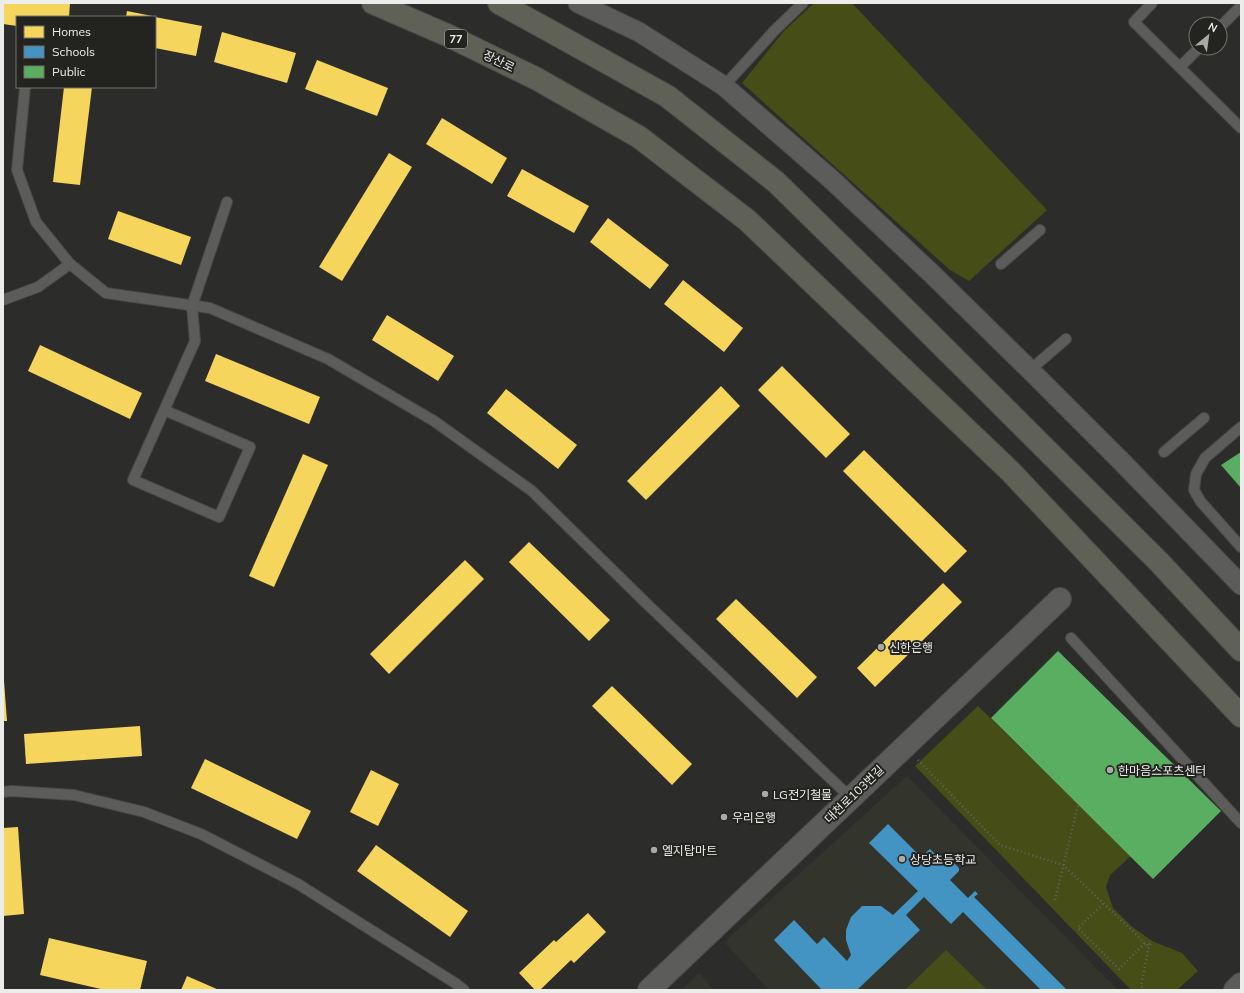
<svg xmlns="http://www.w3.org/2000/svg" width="1244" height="993" font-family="Mulish,'Noto Sans KR',sans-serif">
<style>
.built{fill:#33352d}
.green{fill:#464d16}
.homes{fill:#f6d55c}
.schools{fill:#4393c3}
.public{fill:#5aae61}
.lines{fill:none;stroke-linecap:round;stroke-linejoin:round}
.service-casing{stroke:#484847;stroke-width:12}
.minor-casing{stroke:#484847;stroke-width:21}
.tertiary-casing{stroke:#484847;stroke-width:24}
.trunk-casing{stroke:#484847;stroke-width:24}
.path{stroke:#646463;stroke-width:2.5;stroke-dasharray:1 3;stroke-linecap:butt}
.service{stroke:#5c5c5b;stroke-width:10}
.minor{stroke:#5c5c5b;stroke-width:19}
.tertiary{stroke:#5c5c5b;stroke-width:22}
.trunk{stroke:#5f6056;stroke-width:22}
.poi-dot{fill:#a9a9a8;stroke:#232320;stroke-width:1.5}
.labels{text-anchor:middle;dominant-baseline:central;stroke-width:4;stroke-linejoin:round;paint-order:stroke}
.shield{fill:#232320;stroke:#b0b0ae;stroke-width:1}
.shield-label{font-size:11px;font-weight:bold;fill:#ecedeb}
.street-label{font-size:12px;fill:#ecedeb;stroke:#232320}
.poi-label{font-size:12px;fill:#ecedeb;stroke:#232320;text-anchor:start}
</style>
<rect width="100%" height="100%" fill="#2c2c2b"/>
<g class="built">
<polygon points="907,776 1118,990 769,990 724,942"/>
<polygon points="699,973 714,990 681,990"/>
</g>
<g class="green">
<polygon points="814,3 852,3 1047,210 969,281 950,270 742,83 784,31"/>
<polygon points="978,706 1131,856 1110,875 1106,887 1113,908 1130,925 1152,941 1182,953 1198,971 1177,990 1131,990 915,766"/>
<polygon points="946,950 987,990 905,990"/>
</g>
<g class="homes">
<polygon points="3,3 70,3 69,17 17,17 17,26 3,24"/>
<polygon points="127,11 152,16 152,17 126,17"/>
<polygon points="155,17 202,26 196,56 155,48"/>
<polygon points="222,32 296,53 287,83 214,62"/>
<polygon points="317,60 388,88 377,116 305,89"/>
<polygon points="64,87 92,87 80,185 53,182"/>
<polygon points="442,118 507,158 492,184 426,144"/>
<polygon points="389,153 412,167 342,281 319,267"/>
<polygon points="522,169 589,206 574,233 507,196"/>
<polygon points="118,211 191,237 181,265 108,239"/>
<polygon points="608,218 669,265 650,289 590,242"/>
<polygon points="683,280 743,328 724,352 664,304"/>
<polygon points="387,315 454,356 438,381 372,340"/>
<polygon points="40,345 142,393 130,419 28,371"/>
<polygon points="216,354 320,397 309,424 205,381"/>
<polygon points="782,366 850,434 826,458 758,390"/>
<polygon points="721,386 740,406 646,500 627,481"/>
<polygon points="506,389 577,445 558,469 487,413"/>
<polygon points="864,450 967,551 945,573 843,471"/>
<polygon points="303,454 328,465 274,587 249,576"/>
<polygon points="529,542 610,620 589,641 509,562"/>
<polygon points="465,560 484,579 389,674 370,654"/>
<polygon points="943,583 962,602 875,687 857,668"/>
<polygon points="736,599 817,677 797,698 716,619"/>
<polygon points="3,681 4,681 7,721 3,721"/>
<polygon points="612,686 692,764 672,785 592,706"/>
<polygon points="140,726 142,756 26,764 24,734"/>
<polygon points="205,759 311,811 297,839 191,788"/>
<polygon points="371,770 399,784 378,826 350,812"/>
<polygon points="18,827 24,914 3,916 3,828"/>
<polygon points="376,845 468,911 450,937 357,871"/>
<polygon points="588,913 606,932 574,963 571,960 540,990 535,990 519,973 554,940 556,942"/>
<polygon points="49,938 147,961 140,990 105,990 40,975"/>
<polygon points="187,976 219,990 181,990"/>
</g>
<polygon class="schools" points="888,824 921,857 930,849 946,865 951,860 959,868 959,871 950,880 968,898 975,891 978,894 974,897 1067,990 1041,990 963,912 951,924 924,897 906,915 920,930 858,989 859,990 822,990 774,940 794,920 817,944 824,937 847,961 851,955 846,940 846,930 851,917 862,906 881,906 893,915 918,891 869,843"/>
<g class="public">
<polygon points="1241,452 1241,488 1221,465"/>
<polygon points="1058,651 1221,811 1153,879 991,718"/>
</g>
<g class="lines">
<defs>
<g id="service">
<polyline points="1152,3 1134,22 1241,128"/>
<polyline points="1220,27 1241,6"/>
<polyline points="1180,67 1199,48"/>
<polyline points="724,86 775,30 803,3"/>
<polyline points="25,87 17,170 36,222 70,264 106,293 210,308 328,359 434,421 532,491 647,604 851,798"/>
<polyline points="1001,264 1040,230"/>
<polyline points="3,300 38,287 70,264"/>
<polyline points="1030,370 1066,339"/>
<polyline points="164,410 250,447 219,517 133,480 195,341 192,306 227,202"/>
<polyline points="1241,427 1205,458 1196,474 1194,490 1201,502 1241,547"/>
<polyline points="1164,452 1204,418"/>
<polyline points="1071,638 1241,823"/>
<polyline points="3,792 12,791 74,795 144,812 201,834 298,884 455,983 464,990"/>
</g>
<polyline id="minor" points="578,3 639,32 724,86 832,180 932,274 1030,370 1123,463 1241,585"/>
<g id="tertiary">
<polyline points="649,990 1060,599"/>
<polyline points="1235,990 1241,984"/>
</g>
<g id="trunk">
<polyline points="373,3 447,35 537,79 639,137 747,220 1010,471 1241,716"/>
<polyline points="499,3 561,37 667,96 776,182 883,287 1159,562 1241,650"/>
</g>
</defs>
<use href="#service" class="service-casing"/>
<use href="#minor" class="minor-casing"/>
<use href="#tertiary" class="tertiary-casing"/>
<use href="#trunk" class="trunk-casing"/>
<g class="path">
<polyline points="918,760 1000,845 1063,865 1145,943 1149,946 1152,941"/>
<polyline points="1055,900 1078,805"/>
<polyline points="1103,904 1078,928 1119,969 1145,943"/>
<polyline points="1145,990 1141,986 1149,946"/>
</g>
<use href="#service" class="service"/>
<use href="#minor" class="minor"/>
<use href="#tertiary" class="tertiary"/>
<use href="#trunk" class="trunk"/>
</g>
<g class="poi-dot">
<circle cx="881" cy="647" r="4"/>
<circle cx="1110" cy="770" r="4"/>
<circle cx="765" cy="794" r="4"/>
<circle cx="724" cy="817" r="4"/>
<circle cx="654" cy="850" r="4"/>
<circle cx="902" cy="859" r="4"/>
</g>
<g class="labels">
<rect class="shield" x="445" y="30" width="22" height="18" rx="3"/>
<g class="shield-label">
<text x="456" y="39">77</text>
</g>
<g class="street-label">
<text transform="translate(499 61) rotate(26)">장산로</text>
<text transform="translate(854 794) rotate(-44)">대천로103번길</text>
</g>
<g class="poi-label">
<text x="889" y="647">신한은행</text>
<text x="1118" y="770">한마음스포츠센터</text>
<text x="773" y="794">LG전기철물</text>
<text x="732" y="817">우리은행</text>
<text x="662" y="850">엘지탑마트</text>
<text x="910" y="859">상당초등학교</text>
</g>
</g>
<rect width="1244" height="993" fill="none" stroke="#ecedeb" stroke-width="8"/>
<rect x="16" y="16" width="140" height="72" fill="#232320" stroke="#737471"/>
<rect x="24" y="26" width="20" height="12" fill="#f6d55c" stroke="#737471"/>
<text x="52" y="36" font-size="12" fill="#ecedeb">Homes</text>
<rect x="24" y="46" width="20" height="12" fill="#4393c3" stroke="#737471"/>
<text x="52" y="56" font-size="12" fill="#ecedeb">Schools</text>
<rect x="24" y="66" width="20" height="12" fill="#5aae61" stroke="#737471"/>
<text x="52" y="76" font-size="12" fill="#ecedeb">Public</text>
<g transform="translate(1208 36) rotate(29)"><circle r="19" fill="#232320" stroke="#737471"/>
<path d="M0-3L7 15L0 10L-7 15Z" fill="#a9a9a8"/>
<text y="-6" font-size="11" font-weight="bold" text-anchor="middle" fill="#ecedeb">N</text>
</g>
</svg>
